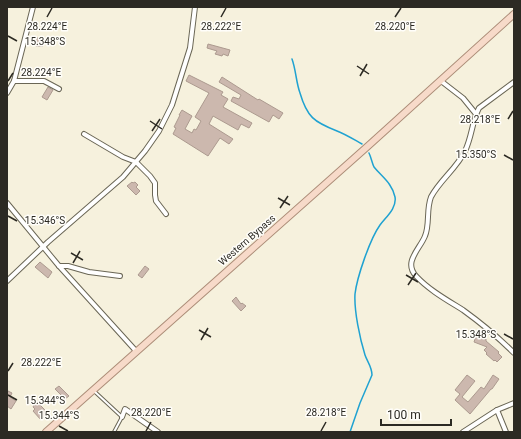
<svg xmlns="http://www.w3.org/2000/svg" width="521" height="439" font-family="Roboto,sans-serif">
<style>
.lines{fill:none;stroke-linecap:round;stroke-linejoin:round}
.stream{stroke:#1fa2d1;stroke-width:1.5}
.building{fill:#ccb8ae;stroke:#ac9a8f}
.lane-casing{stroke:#6a6655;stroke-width:4}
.street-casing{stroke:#6a6655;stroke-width:6}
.primary-casing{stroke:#ac8d78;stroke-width:8}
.lane{stroke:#fff;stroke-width:2}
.street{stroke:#fff;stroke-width:4}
.primary{stroke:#f7dac9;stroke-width:6}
.ticks{fill:none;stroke:#2c2a23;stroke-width:1.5}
.labels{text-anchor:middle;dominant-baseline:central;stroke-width:3;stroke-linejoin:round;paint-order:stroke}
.street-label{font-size:10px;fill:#2c2a23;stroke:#fffefa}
.ticks-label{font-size:10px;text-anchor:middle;fill:#2c2a23;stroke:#fffefa;stroke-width:3;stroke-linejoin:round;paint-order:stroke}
</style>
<rect width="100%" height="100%" fill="#f6f1dd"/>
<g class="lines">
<g class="stream">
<path d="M292,59C296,70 296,82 300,93C307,117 314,122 337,131C345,134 353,139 362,144"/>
<path d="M350,432L360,403L372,375C372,367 367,361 365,355C360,339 354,311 355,294C357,277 370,239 380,225C386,217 397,208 395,197C392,183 382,177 374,167C372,163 371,157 369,153"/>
</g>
</g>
<g class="building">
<polygon points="37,38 44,39 43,46 36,46"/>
<polygon points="208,44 230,50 228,56 223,54 222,56 215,54 217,51 207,48"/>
<polygon points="189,75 223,92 221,95 228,99 223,107 252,123 249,128 241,124 238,130 213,116 209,124 233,139 229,144 220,138 208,156 173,134 176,128 174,127 180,115 179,115 182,110 192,116 185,129 192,133 194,129 196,130 201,121 195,117 209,93 186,81"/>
<polygon points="222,77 258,100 259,99 283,113 279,119 273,115 269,122 231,101 233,97 239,99 241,95 219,82"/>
<polygon points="48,87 53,90 47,100 42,97"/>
<polygon points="132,182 133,183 135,182 138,185 136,187 140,191 136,195 127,186"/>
<polygon points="40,262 52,272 48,278 35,267"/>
<polygon points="145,266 149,269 142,278 138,275"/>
<polygon points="236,297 241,304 242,303 246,306 241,311 232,301"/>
<polygon points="476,336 486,339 486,341 499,352 498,353 502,357 497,362 495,360 494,361 486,354 487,353 484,350 487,347 474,342"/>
<polygon points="467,375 475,381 462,397 468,402 481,387 484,389 493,375 499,379 492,389 491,389 470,414 455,400 460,394 455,390"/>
<polygon points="59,386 69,396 65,399 55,389"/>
<polygon points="8,391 12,393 10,397 16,401 11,409 7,406 7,393"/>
<polygon points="36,401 48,413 41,420 33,411 35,409 33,407 34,405 33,404"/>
</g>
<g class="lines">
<defs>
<polyline id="lane" points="94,391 122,417 114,432"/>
<g id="street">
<polyline points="14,81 44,81 59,89"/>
<polyline points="441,81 463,98 476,114"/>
<path d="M514,82L479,108C472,121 472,137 465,151C457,168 440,180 431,197C426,210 430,224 425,236C420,249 403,262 416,276C429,290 447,300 463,310C481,323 498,337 514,353"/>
<polyline points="7,93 14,81 33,7"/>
<polyline points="84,134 123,157 136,162 150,176 155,183 155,195 156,201 166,214"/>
<polyline points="7,203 59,266 136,351"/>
<polyline points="59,266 68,266 89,272 120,276"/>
<polyline points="7,281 48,242 123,177 145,151 159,131 172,105 190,48 195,7"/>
<polyline points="497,410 506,432"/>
<polyline points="122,417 125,409 158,432"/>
<polyline points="463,432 497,410 514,403"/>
</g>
<polyline id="primary" points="46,432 368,146 514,14"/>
</defs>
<use href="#lane" class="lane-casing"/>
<use href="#street" class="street-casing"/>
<use href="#primary" class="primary-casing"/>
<use href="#lane" class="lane"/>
<use href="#street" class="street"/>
<use href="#primary" class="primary"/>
</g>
<path class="ticks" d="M47,17L52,8M221,17L226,8M395,17L401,8M8,36L17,41M357,66L369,74M360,76L367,64M8,81L13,73M508,119L513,111M150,121L162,129M152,131L160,119M504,155L513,160M278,198L290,205M280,208L288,196M8,216L17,221M71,253L83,260M73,263L80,251M406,275L418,282M408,285L416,273M199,330L211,337M504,334L513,339M201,340L208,328M8,371L13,363M8,395L17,400M59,426L68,431M146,431L151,422M321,431L326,422"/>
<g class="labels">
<g class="street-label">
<text transform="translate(247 240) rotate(-41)">Western Bypass</text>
</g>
</g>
<g class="ticks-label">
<text x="47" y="30">28.224°E</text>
<text x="221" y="30">28.222°E</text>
<text x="395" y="30">28.220°E</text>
<text x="45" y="45">15.348°S</text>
<text x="41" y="76">28.224°E</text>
<text x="480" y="123">28.218°E</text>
<text x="476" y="158">15.350°S</text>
<text x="45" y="224">15.346°S</text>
<text x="476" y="338">15.348°S</text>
<text x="41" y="366">28.222°E</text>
<text x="45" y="404">15.344°S</text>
<text x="151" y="416">28.220°E</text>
<text x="326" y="416">28.218°E</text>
<text x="59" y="419">15.344°S</text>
</g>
<rect width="521" height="439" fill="none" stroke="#2c2a23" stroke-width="16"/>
<path d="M381 419v6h70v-6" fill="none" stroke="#2c2a23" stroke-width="2"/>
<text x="387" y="419" font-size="12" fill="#2c2a23" stroke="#fffefa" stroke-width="3" paint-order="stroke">100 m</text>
</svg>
